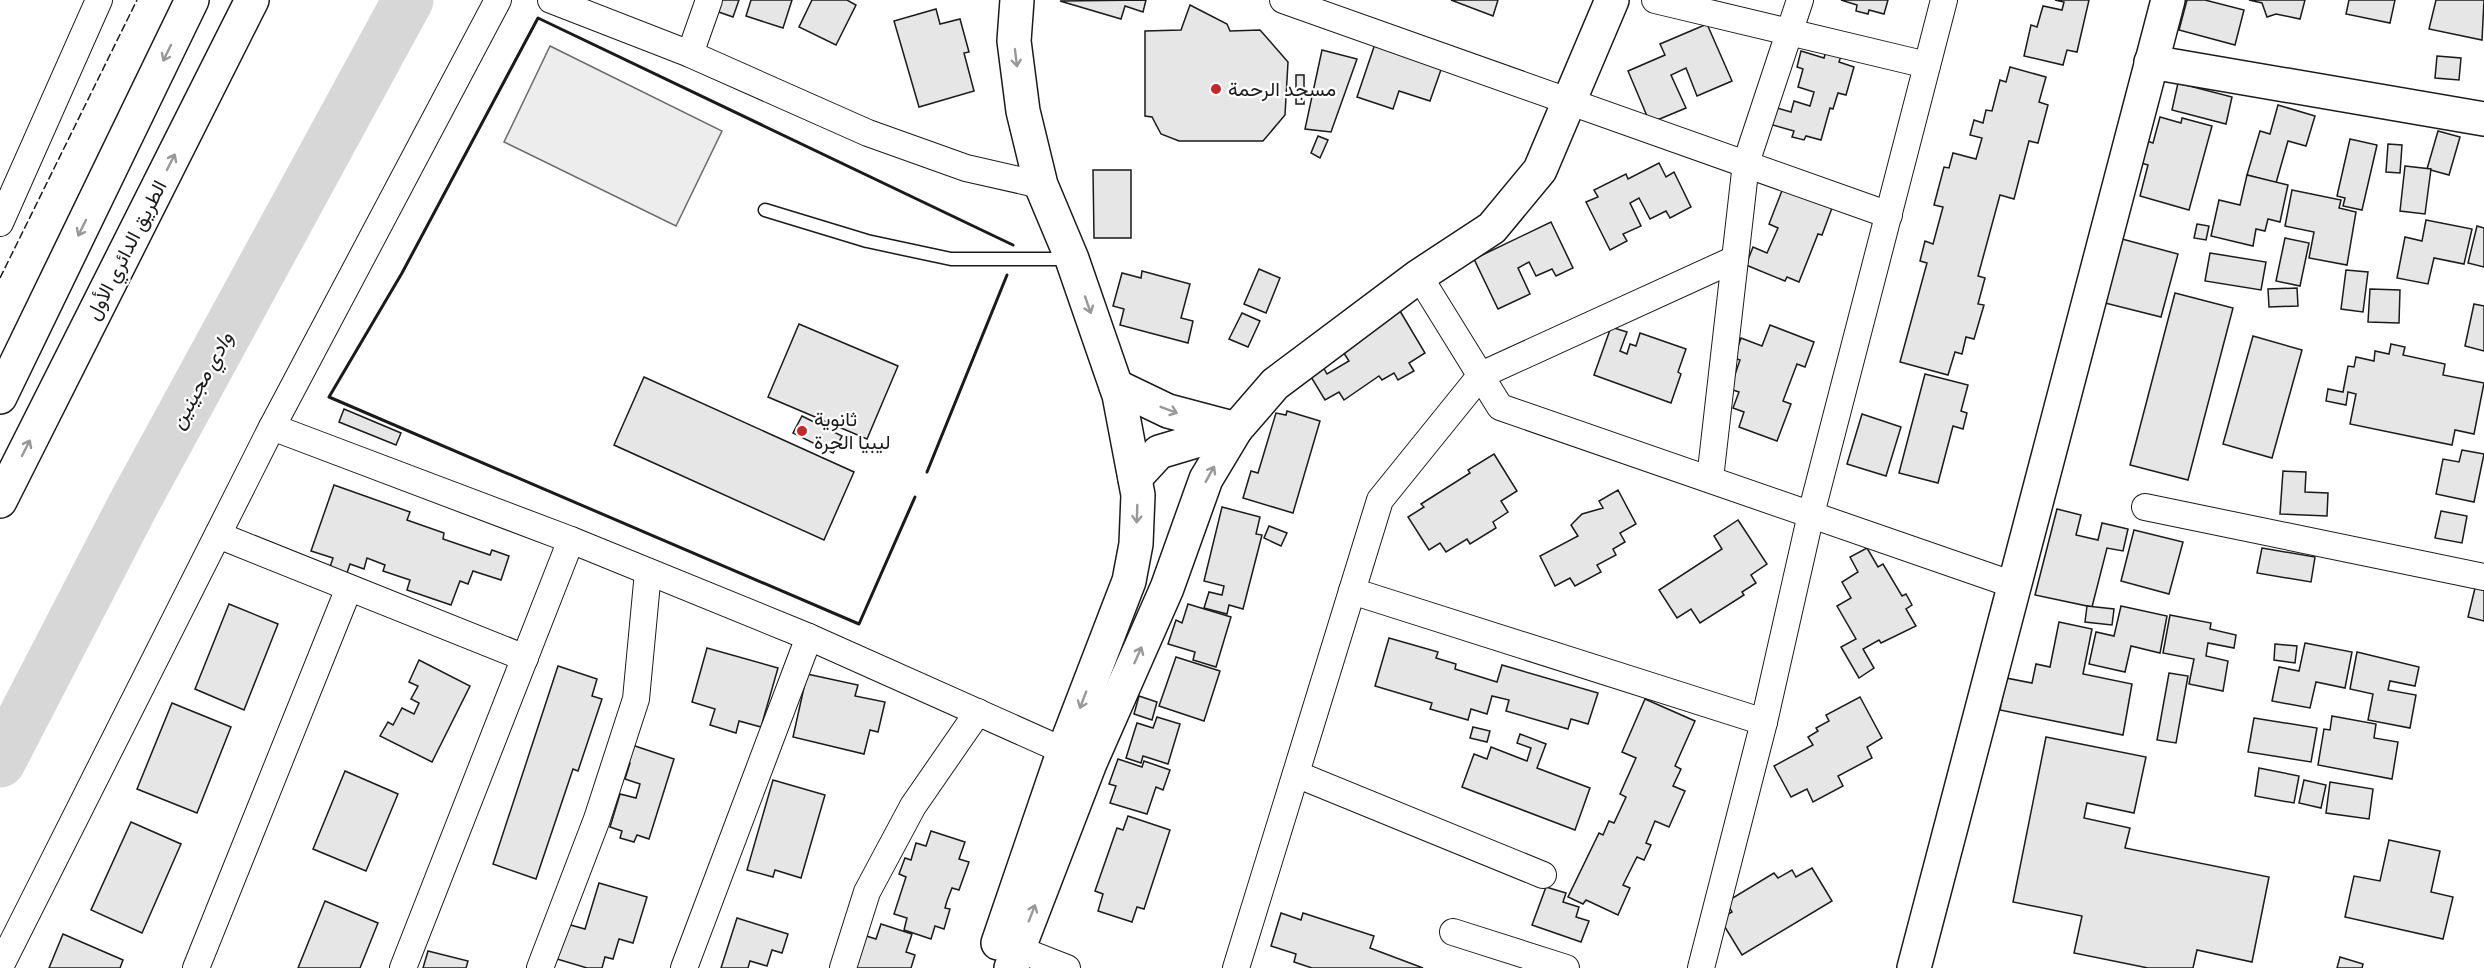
<svg xmlns="http://www.w3.org/2000/svg" width="2484" height="968" font-family="Cabin,Vazirmatn,sans-serif">
<style>
.green{fill:#ededed;stroke:#6a6a6a;stroke-width:1.5}
.lines{fill:none;stroke-linecap:round;stroke-linejoin:round}
.river{stroke:#d7d7d7;stroke-width:51}
.building{fill:#e6e6e6;stroke:#1a1a1a;stroke-width:1.5}
.lane-casing{stroke:#1a1a1a;stroke-width:15}
.street-casing{stroke:#1a1a1a;stroke-width:28}
.secondary-casing{stroke:#1a1a1a;stroke-width:36}
.highway-casing{stroke:#1a1a1a;stroke-width:36}
.lane{stroke:#fff;stroke-width:12}
.street{stroke:#fff;stroke-width:26}
.secondary{stroke:#fff;stroke-width:33}
.highway{stroke:#fff;stroke-width:33}
.fence{stroke:#1a1a1a;stroke-width:1.5;stroke-dasharray:8 3;stroke-linecap:butt}
.wall{stroke:#1a1a1a;stroke-width:3}
.oneway{stroke:#989898}
.poi-dot{fill:#c62828;stroke:#fff;stroke-width:2}
.labels{text-anchor:middle;dominant-baseline:central;stroke-width:4.5;stroke-linejoin:round;paint-order:stroke}
.poi-label{font-size:20px;fill:#1a1a1a;stroke:#fff;text-anchor:start}
.street-label{font-size:20px;fill:#1a1a1a;stroke:#fff}
.water-label{font-size:21px;font-style:italic;fill:#1a1a1a;stroke:#fff}
</style>
<rect width="100%" height="100%" fill="#fff"/>
<polygon class="green" points="550,46 722,131 676,226 504,142"/>
<g class="lines">
<polyline class="river" points="0,762 133,505 408,0"/>
</g>
<g class="building">
<polygon points="717,0 739,0 733,17 713,10"/>
<polygon points="751,0 792,0 783,28 746,16"/>
<polygon points="812,0 847,0 856,5 836,45 799,27"/>
<polygon points="1146,0 1143,12 1125,6 1121,19 1060,1"/>
<polygon points="1451,0 1498,0 1493,16"/>
<polygon points="1841,0 1888,0 1884,14 1869,10 1868,14 1856,11 1857,5"/>
<polygon points="2055,0 2089,0 2077,52 2067,50 2063,65 2024,56 2031,25 2037,27 2043,6 2062,10 2064,2"/>
<polygon points="2187,0 2205,0 2244,10 2235,45 2179,30"/>
<polygon points="2249,0 2305,0 2300,19 2276,14 2267,17 2262,3"/>
<polygon points="2349,0 2395,0 2390,23 2346,14"/>
<polygon points="2436,0 2484,0 2482,40 2429,29"/>
<polygon points="1190,5 1227,24 1230,31 1260,30 1288,62 1285,115 1263,141 1179,141 1161,134 1152,117 1145,116 1145,31 1181,30"/>
<polygon points="936,9 940,24 960,19 969,52 964,53 974,91 919,107 894,21"/>
<polygon points="1707,24 1732,81 1697,96 1686,68 1671,75 1686,108 1650,123 1628,71 1665,55 1660,44"/>
<polygon points="1376,41 1443,64 1430,101 1399,91 1393,109 1357,97"/>
<polygon points="1322,50 1357,59 1331,132 1305,129"/>
<polygon points="1801,51 1824,58 1826,51 1841,56 1839,62 1854,67 1846,95 1838,93 1833,109 1830,108 1821,140 1806,136 1804,140 1792,137 1794,131 1769,124 1774,107 1791,112 1794,101 1810,106 1814,92 1798,87 1803,69 1797,67"/>
<polygon points="2437,56 2461,58 2459,80 2435,78"/>
<polygon points="2010,67 2046,77 2039,102 2048,105 2038,143 2029,141 2014,199 2000,195 1978,276 1985,278 1978,304 1984,305 1974,339 1966,337 1962,354 1955,352 1948,375 1900,362 1927,263 1920,261 1925,241 1933,244 1943,207 1934,205 1944,167 1949,168 1953,153 1976,159 1982,138 1970,135 1974,120 1983,123 1986,110 1992,111 2000,80 2006,82"/>
<rect x="1296" y="75" width="8" height="29"/>
<polygon points="2178,83 2232,97 2226,124 2172,110"/>
<polygon points="2278,105 2315,116 2306,146 2288,141 2276,183 2247,175 2260,131 2270,134"/>
<polygon points="2160,117 2181,123 2182,118 2212,126 2189,210 2140,196 2148,165 2138,162 2144,140 2153,143"/>
<polygon points="2438,131 2460,137 2449,175 2427,169"/>
<polygon points="1318,136 1328,140 1320,158 1311,153"/>
<polygon points="2350,139 2377,145 2362,210 2343,206 2345,198 2337,196"/>
<polygon points="2388,144 2402,145 2400,173 2386,172"/>
<polygon points="1659,163 1666,177 1674,172 1691,207 1670,218 1666,211 1650,219 1639,198 1630,203 1641,226 1623,234 1627,241 1610,250 1586,202 1598,197 1594,190 1626,174 1628,179"/>
<polygon points="2405,166 2431,169 2425,214 2400,211"/>
<polygon points="1093,170 1131,170 1131,238 1094,238"/>
<polygon points="2247,175 2288,185 2280,222 2268,219 2265,231 2256,229 2253,246 2211,236 2219,200 2240,205"/>
<polygon points="1783,188 1832,208 1822,235 1818,234 1799,282 1787,277 1785,281 1746,265 1753,247 1767,253 1778,228 1769,224"/>
<polygon points="2292,190 2341,200 2339,208 2356,212 2347,265 2309,258 2314,232 2285,226"/>
<polygon points="2426,220 2472,229 2464,264 2434,258 2428,284 2397,278 2405,237 2422,241"/>
<polygon points="1551,222 1573,268 1556,276 1552,269 1536,276 1529,262 1518,268 1530,294 1498,309 1474,259"/>
<polygon points="2197,224 2209,226 2206,240 2194,238"/>
<polygon points="2477,226 2484,228 2484,267 2468,263"/>
<polygon points="2285,238 2309,243 2300,286 2276,281"/>
<polygon points="2122,239 2178,254 2161,317 2105,303"/>
<polygon points="2210,253 2266,262 2261,290 2205,281"/>
<polygon points="1259,269 1280,278 1266,313 1244,304"/>
<polygon points="2346,270 2368,272 2363,312 2341,309"/>
<polygon points="1142,271 1190,284 1181,318 1193,321 1188,343 1120,325 1124,309 1113,306 1122,273 1141,278"/>
<polygon points="2297,288 2298,306 2269,307 2268,289"/>
<polygon points="2370,289 2400,290 2399,323 2368,322"/>
<polygon points="2175,293 2233,308 2188,480 2130,465"/>
<polygon points="2474,304 2484,306 2484,351 2465,346"/>
<polygon points="1400,311 1425,353 1409,363 1414,371 1398,380 1394,373 1382,380 1379,376 1344,400 1339,392 1325,400 1305,367 1318,358 1327,374 1349,361 1340,347"/>
<polygon points="1242,313 1260,321 1248,347 1229,339"/>
<polygon points="799,324 898,366 867,439 768,397"/>
<polygon points="1770,325 1814,342 1805,367 1797,364 1783,401 1791,404 1777,441 1739,427 1744,412 1733,408 1739,392 1730,389 1740,360 1734,358 1741,338 1762,346"/>
<polygon points="1611,327 1627,332 1620,351 1627,354 1630,344 1636,346 1640,333 1686,349 1678,372 1681,374 1671,403 1594,375"/>
<polygon points="2253,336 2302,350 2272,458 2223,444"/>
<polygon points="2391,344 2405,347 2403,355 2445,364 2443,375 2484,383 2474,434 2455,430 2452,445 2350,424 2356,394 2348,392 2346,405 2326,401 2328,389 2343,392 2348,366 2354,367 2356,357 2374,361 2375,351 2389,354"/>
<polygon points="1925,374 1968,385 1961,411 1967,413 1963,429 1953,426 1938,483 1899,473"/>
<polygon points="644,377 854,472 824,540 614,445"/>
<polygon points="344,409 401,433 396,445 339,422"/>
<polygon points="1287,411 1320,421 1293,513 1243,498 1251,471 1258,473 1276,413 1286,415"/>
<polygon points="1862,414 1901,427 1886,476 1847,464"/>
<polygon points="802,416 842,436 833,453 793,433"/>
<polygon points="2462,450 2484,454 2474,502 2436,494 2443,459 2459,462"/>
<polygon points="1494,454 1517,491 1501,501 1508,512 1493,522 1496,528 1470,544 1467,539 1446,552 1440,543 1429,550 1408,517 1424,507 1421,504 1470,473 1468,470"/>
<polygon points="2283,471 2306,472 2305,492 2328,493 2327,516 2280,514"/>
<polygon points="334,485 410,512 407,520 444,533 443,539 490,555 492,550 509,556 501,580 473,571 468,584 460,581 451,605 407,590 410,580 383,571 385,565 367,558 364,569 350,564 346,576 329,570 333,558 311,551"/>
<polygon points="1618,490 1636,524 1620,533 1625,542 1613,549 1616,555 1597,565 1601,572 1575,586 1570,578 1555,586 1540,556 1578,536 1571,525 1582,514 1603,508 1599,501"/>
<polygon points="1222,507 1260,517 1256,534 1262,535 1243,609 1229,605 1227,614 1204,608 1209,592 1222,595 1224,586 1204,581"/>
<polygon points="2057,509 2081,515 2076,535 2098,540 2102,523 2128,529 2123,551 2107,548 2092,607 2035,595"/>
<polygon points="2441,511 2467,516 2462,543 2435,538"/>
<polygon points="1738,520 1767,564 1751,575 1756,583 1742,592 1744,595 1700,623 1691,609 1677,618 1659,590 1722,549 1714,536"/>
<polygon points="1269,526 1287,533 1281,546 1264,538"/>
<polygon points="2134,530 2183,542 2169,594 2121,581"/>
<polygon points="1867,548 1878,567 1883,564 1902,596 1906,594 1912,605 1906,609 1916,626 1881,643 1879,640 1863,649 1874,668 1859,678 1841,647 1856,639 1837,606 1851,598 1842,582 1858,572 1850,557"/>
<polygon points="2262,548 2315,557 2311,582 2257,573"/>
<polygon points="2476,584 2484,586 2484,621 2468,617"/>
<polygon points="229,604 278,624 244,710 195,689"/>
<polygon points="1188,604 1231,617 1216,667 1193,660 1195,652 1168,644 1176,620 1182,623"/>
<polygon points="2087,606 2114,609 2112,625 2085,622"/>
<polygon points="2121,606 2167,616 2160,653 2131,646 2125,672 2089,664 2096,632 2114,636"/>
<polygon points="2170,615 2211,623 2210,629 2236,635 2234,648 2208,643 2206,656 2228,661 2223,691 2189,684 2194,659 2163,653"/>
<polygon points="2059,622 2092,629 2083,674 2132,684 2123,735 2000,710 2006,678 2032,683 2036,664 2050,667"/>
<polygon points="1389,638 1438,652 1436,658 1456,664 1455,669 1497,682 1502,665 1598,693 1588,724 1571,719 1568,729 1506,711 1509,700 1492,696 1487,714 1471,709 1468,720 1430,709 1432,703 1375,686"/>
<polygon points="2305,643 2352,652 2345,688 2316,682 2310,708 2272,701 2279,667 2299,671"/>
<polygon points="2275,644 2297,646 2295,663 2274,660"/>
<polygon points="707,648 778,668 761,727 739,721 736,733 710,725 715,709 692,702"/>
<polygon points="2357,652 2419,667 2415,686 2390,681 2388,690 2416,695 2410,728 2368,720 2373,694 2350,689"/>
<polygon points="1176,657 1220,671 1204,721 1159,706"/>
<polygon points="419,660 470,686 432,762 380,736 388,722 393,725 402,708 414,714 419,703 411,699 418,686 409,682"/>
<polygon points="558,666 597,679 592,696 602,699 578,771 573,769 536,879 493,864"/>
<polygon points="2169,673 2188,676 2176,743 2157,740"/>
<polygon points="807,674 858,685 855,696 885,702 878,732 870,730 864,754 793,737"/>
<polygon points="1139,696 1157,702 1152,720 1134,714"/>
<polygon points="1860,697 1882,738 1867,747 1872,758 1838,776 1843,786 1813,802 1807,789 1791,797 1774,766 1813,745 1808,737 1818,731 1816,728 1829,721 1826,715"/>
<polygon points="1645,699 1695,721 1675,766 1681,769 1673,786 1685,791 1669,827 1655,821 1646,843 1651,845 1644,860 1637,857 1623,885 1630,888 1618,915 1586,900 1583,904 1568,897 1599,833 1603,835 1609,821 1614,823 1626,797 1620,794 1636,758 1622,752"/>
<polygon points="172,703 231,727 197,813 137,789"/>
<polygon points="2332,716 2376,724 2374,738 2398,742 2392,779 2318,765 2324,729 2330,730"/>
<polygon points="1157,717 1180,724 1168,764 1143,756 1141,763 1126,758 1137,723 1153,728"/>
<polygon points="2254,718 2317,728 2311,762 2248,752"/>
<polygon points="1473,727 1490,731 1487,742 1470,738"/>
<polygon points="1520,734 1546,744 1537,768 1590,788 1575,830 1462,787 1474,754 1487,759 1491,747 1527,761 1531,748 1517,743"/>
<polygon points="2046,737 2146,757 2134,813 2087,803 2084,818 2130,828 2125,848 2269,877 2252,962 2197,950 2193,968 2148,968 2074,953 2082,916 2013,902"/>
<polygon points="626,743 674,759 649,839 637,835 634,842 620,838 622,831 610,827 620,794 636,798 640,784 625,779 630,763 620,760"/>
<polygon points="1118,759 1142,767 1144,761 1170,770 1163,790 1156,787 1147,814 1110,803 1116,786 1109,784"/>
<polygon points="2259,768 2299,776 2294,803 2255,796"/>
<polygon points="345,771 398,794 366,871 313,849"/>
<polygon points="773,780 825,795 801,878 775,870 773,877 747,870"/>
<polygon points="2304,780 2326,785 2321,808 2299,803"/>
<polygon points="2330,782 2373,789 2369,819 2326,813"/>
<polygon points="1128,816 1170,830 1144,909 1137,907 1132,922 1098,911 1103,894 1095,891 1117,828 1123,830"/>
<polygon points="131,822 181,844 142,933 91,910"/>
<polygon points="931,831 965,842 959,859 969,862 959,890 952,888 947,901 945,908 950,909 944,929 935,926 931,939 904,930 907,918 894,914 906,877 899,874 905,858 911,860 916,843 926,846"/>
<polygon points="2389,840 2440,851 2431,892 2453,897 2443,939 2345,917 2354,876 2380,881"/>
<polygon points="1812,868 1832,901 1742,955 1720,919 1732,912 1726,902 1774,873 1778,878 1792,870 1796,877"/>
<polygon points="599,883 647,897 633,943 619,939 613,959 605,957 602,968 587,968 557,959 567,924 585,929"/>
<polygon points="1546,887 1566,893 1563,902 1579,907 1576,917 1589,921 1581,942 1532,925"/>
<polygon points="325,901 378,923 360,968 298,968"/>
<polygon points="1281,913 1301,920 1303,913 1374,936 1370,948 1423,968 1312,968 1294,962 1296,954 1271,946"/>
<polygon points="737,918 788,934 782,953 772,950 767,966 750,961 748,968 721,968"/>
<polygon points="881,924 912,934 906,952 915,955 911,968 852,968 863,935 876,939"/>
<polygon points="63,934 123,960 120,968 49,968"/>
<polygon points="428,951 468,961 466,968 423,968"/>
<polygon points="2340,957 2363,964 2362,968 2337,968"/>
</g>
<g class="lines">
<defs>
<polyline id="lane" points="765,210 867,241 951,259 1068,259"/>
<g id="street">
<polyline points="551,0 690,54 868,133 966,168 1041,185"/>
<polyline points="1283,0 1889,215"/>
<polyline points="1655,0 1927,65"/>
<polyline points="690,54 709,0"/>
<polyline points="0,223 99,0"/>
<polyline points="1419,276 1500,407 2014,585"/>
<polyline points="272,427 571,540 809,637 1080,758"/>
<polyline points="1710,479 1746,163 1800,0"/>
<polyline points="2145,507 2484,577"/>
<polyline points="218,535 525,658"/>
<polyline points="1352,591 1764,722"/>
<polyline points="1296,774 1543,875"/>
<polyline points="1453,932 1566,968"/>
<polyline points="1000,942 1067,968"/>
<polyline points="0,967 272,427 498,0"/>
<polyline points="196,968 349,588"/>
<polyline points="403,968 571,540"/>
<polyline points="540,968 597,819 636,699 648,572"/>
<polyline points="684,968 809,637"/>
<polyline points="843,968 867,892 913,806 978,712"/>
<polyline points="1236,968 1380,500 1481,375 1735,259"/>
<polyline points="1701,968 1764,722 1811,514 1944,0"/>
</g>
<g id="secondary">
<polyline points="2151,62 2484,119"/>
<polyline points="1116,386 1168,411 1236,429"/>
<polyline points="1135,478 1159,452 1236,429"/>
<polyline points="998,943 1064,750 1129,581 1136,544 1138,495 1119,395 1072,259 1041,185 1023,111 1014,41 1017,0"/>
<polyline points="1011,968 1090,763 1167,588 1206,479 1236,429 1275,384 1419,276 1492,228 1540,170 1612,0"/>
<polyline points="1914,968 2168,0"/>
</g>
<g id="highway">
<polyline points="0,397 192,0"/>
<polyline points="0,501 252,0"/>
</g>
</defs>
<use href="#lane" class="lane-casing"/>
<use href="#street" class="street-casing"/>
<use href="#secondary" class="secondary-casing"/>
<use href="#highway" class="highway-casing"/>
<use href="#lane" class="lane"/>
<use href="#street" class="street"/>
<use href="#secondary" class="secondary"/>
<use href="#highway" class="highway"/>
<polyline class="fence" points="0,278 137,0"/>
<g class="wall">
<polyline points="927,472 1007,275"/>
<polyline points="915,497 859,624 329,397 402,273 538,18 1013,245"/>
</g>
</g>
<defs><path id="oneway-shaft" d="M-6 0H5M1.5-3L5.5 0L1.5 3" fill="none" stroke-width="1.6" stroke-linecap="round" stroke-linejoin="round" transform="scale(1.5)"/></defs>
<g class="oneway">
<use href="#oneway-shaft" transform="translate(167 53) rotate(116)"/>
<use href="#oneway-shaft" transform="translate(1016 58) rotate(83)"/>
<use href="#oneway-shaft" transform="translate(171 162) rotate(-63)"/>
<use href="#oneway-shaft" transform="translate(82 228) rotate(116)"/>
<use href="#oneway-shaft" transform="translate(1088 305) rotate(71)"/>
<use href="#oneway-shaft" transform="translate(1169 410) rotate(21)"/>
<use href="#oneway-shaft" transform="translate(26 448) rotate(-63)"/>
<use href="#oneway-shaft" transform="translate(1210 474) rotate(-61)"/>
<use href="#oneway-shaft" transform="translate(1137 514) rotate(92)"/>
<use href="#oneway-shaft" transform="translate(1138 655) rotate(-66)"/>
<use href="#oneway-shaft" transform="translate(1083 700) rotate(111)"/>
<use href="#oneway-shaft" transform="translate(1032 913) rotate(-69)"/>
</g>
<g class="poi-dot">
<circle cx="1216" cy="89" r="6"/>
<circle cx="802" cy="431" r="6"/>
</g>
<g class="labels">
<g class="poi-label">
<text x="1228" y="89">مسجد الرحمة</text>
<text x="814" y="419">ثانوية<tspan x="814" dy="23">ليبيا الحرة</tspan></text>
</g>
<g class="street-label">
<text transform="translate(126 250) rotate(-63)">الطريق الدائري الأول</text>
</g>
<g class="water-label">
<text transform="translate(201 380) rotate(-61)">وادي مجينين</text>
</g>
</g>
</svg>
